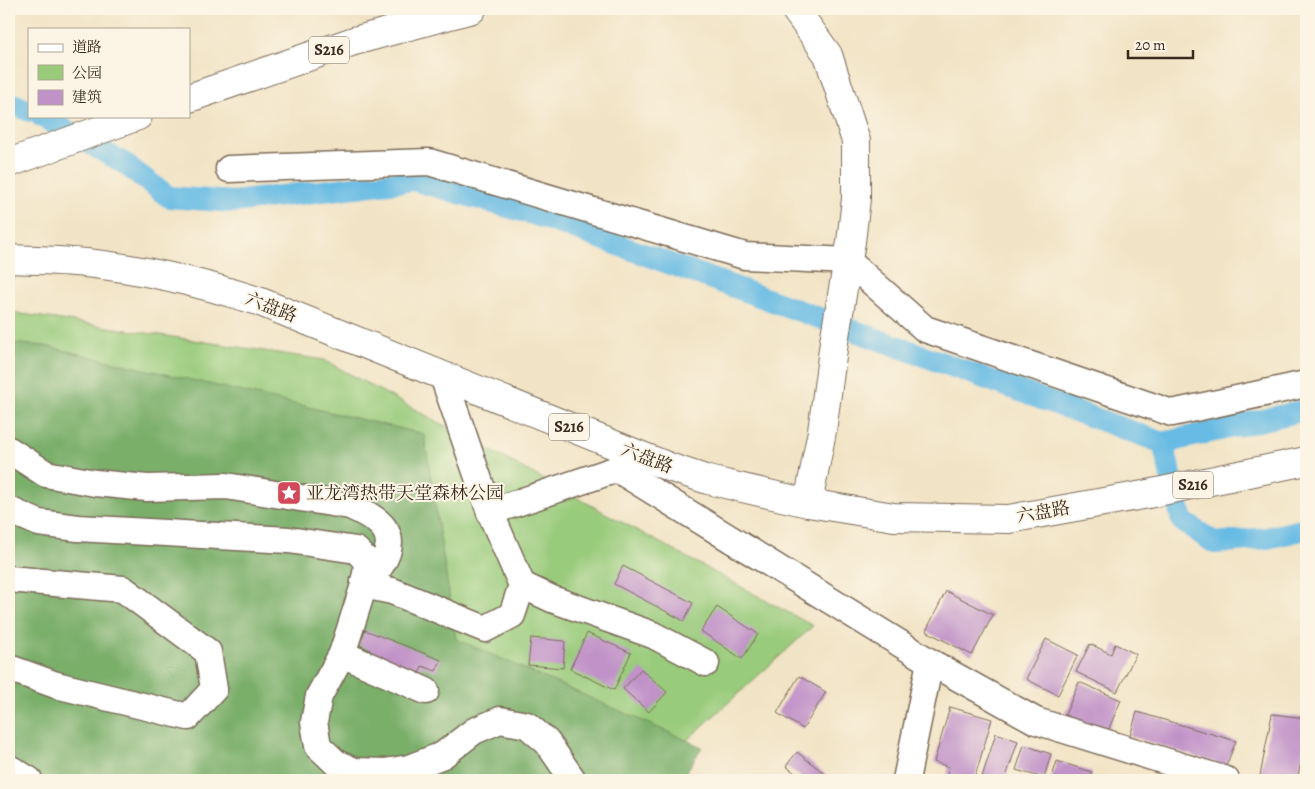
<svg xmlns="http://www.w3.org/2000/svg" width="1315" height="789" font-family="Alegreya,'Noto Serif SC',serif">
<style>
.green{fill:#99cb7b;stroke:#6a7a4c}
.forest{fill:#7aaf6b;stroke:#5a6c44}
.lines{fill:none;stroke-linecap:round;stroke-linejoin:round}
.canal{stroke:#68bbe4;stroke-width:22}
.building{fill:#c092c8}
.minor-casing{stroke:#7b6b58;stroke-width:29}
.major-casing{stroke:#7b6b58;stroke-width:30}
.minor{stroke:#fff;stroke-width:26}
.major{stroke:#fff;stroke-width:28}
.labels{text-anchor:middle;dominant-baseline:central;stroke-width:4;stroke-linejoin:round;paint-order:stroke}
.shield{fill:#fcf5e5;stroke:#75675a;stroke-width:1}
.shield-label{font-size:16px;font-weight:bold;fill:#3b2a1e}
.street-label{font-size:18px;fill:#3b2a1e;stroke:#fcf5e5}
.poi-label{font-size:18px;fill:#3b2a1e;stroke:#fcf5e5;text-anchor:start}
</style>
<rect width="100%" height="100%" fill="#fcf5e5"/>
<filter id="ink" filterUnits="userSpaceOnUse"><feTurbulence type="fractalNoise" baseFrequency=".02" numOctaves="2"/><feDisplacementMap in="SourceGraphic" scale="10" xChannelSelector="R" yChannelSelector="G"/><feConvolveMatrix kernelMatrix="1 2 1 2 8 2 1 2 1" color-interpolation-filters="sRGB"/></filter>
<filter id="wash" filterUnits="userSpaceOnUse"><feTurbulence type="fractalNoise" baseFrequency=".0096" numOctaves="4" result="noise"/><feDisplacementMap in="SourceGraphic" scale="20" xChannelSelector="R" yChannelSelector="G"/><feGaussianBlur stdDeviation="1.12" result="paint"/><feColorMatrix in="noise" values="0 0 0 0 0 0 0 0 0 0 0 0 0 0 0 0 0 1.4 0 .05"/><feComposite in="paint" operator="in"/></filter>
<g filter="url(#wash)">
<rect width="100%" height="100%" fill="#f1e3c5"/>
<polygon class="green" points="9,312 324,360 813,626 644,779 9,780"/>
<polygon class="forest" points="9,343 45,346 424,434 456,639 702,747 681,780 9,780"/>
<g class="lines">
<g class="canal">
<polyline points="9,102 29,111"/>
<polyline points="41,116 122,162 169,197 233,202 413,180 536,215 1163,443 1306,410"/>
<polyline points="1163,443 1182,521 1215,543 1267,538 1306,529"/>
</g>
</g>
<g id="blocks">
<g class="building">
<polygon points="623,566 693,603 684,621 614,584"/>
<polygon points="946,591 993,615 972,655 926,631"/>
<polygon points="717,607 758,634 742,659 701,631"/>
<polygon points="365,630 441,660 436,671 422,666 418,676 368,656 370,650 359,645"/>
<polygon points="587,633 631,653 614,690 570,669"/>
<polygon points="531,638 565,641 563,668 528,665"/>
<polygon points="1046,639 1078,655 1058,695 1026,679"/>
<polygon points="1090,644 1111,654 1115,644 1136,654 1117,692 1076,672"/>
<polygon points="641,669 667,692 649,712 623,689"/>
<polygon points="799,676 826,692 803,729 777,713"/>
<polygon points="1079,682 1121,700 1107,733 1065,715"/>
<polygon points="950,707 992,719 974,780 967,780 947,774 949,767 934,762"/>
<polygon points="1137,712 1236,741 1226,766 1130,736"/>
<polygon points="1272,714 1306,718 1306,740 1297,780 1276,780 1260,776"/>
<polygon points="996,733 1018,741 1005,780 990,780 982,777"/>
<polygon points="1024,745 1051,754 1044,778 1016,770"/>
<polygon points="797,752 829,777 826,780 804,780 786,766"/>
<polygon points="1057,761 1092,772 1089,780 1051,780"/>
</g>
</g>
</g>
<g filter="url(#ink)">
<use href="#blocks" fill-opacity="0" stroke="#7b6b58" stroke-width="1"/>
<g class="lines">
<defs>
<g id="minor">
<polyline points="229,169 429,162 745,256 848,261 925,329 1172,413 1306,384"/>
<polyline points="443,376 490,512 632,464"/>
<path d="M9,450L46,474L95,483L147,488L226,486L350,506C377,518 402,532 381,565C377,571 370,576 364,581"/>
<polyline points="617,469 930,662 1036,721 1226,780"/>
<polyline points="9,510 39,523 78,528 289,540 356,550 365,559 367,567 364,585 342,654 319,696 314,722 318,746 336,763 354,771 385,772 409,768 443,755 474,731 500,720 527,725 547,742 573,780"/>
<polyline points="9,579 123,589 208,652 214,689 188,717 56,685 9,668"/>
<polyline points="364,585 392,591 485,629 512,615 522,585 490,512"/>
<polyline points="522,585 552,599 653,635 706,663"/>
<polyline points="342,654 426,691"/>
<polyline points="9,768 29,780"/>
<polyline points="906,780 930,662"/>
</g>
<g id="major">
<polyline points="795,9 828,55 856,141 856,199 851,242 834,342 822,431 808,503"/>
<polyline points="189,98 354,41 472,9"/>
<polyline points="9,163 138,116"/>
<path d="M9,259C34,260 60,260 86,263C145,269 201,283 258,301L669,467L708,480L808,503L894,517L1009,519L1143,495L1306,461"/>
</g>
</defs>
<use href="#minor" class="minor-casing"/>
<use href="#major" class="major-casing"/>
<use href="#minor" class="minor"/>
<use href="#major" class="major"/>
</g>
</g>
<defs>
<symbol id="sight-square" viewBox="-11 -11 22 22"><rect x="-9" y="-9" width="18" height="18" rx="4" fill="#d1495b" stroke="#fcf5e5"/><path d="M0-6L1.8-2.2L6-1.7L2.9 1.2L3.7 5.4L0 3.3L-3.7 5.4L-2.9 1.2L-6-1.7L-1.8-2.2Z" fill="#fff"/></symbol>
</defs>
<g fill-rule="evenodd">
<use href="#sight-square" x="275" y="479" width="28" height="28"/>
</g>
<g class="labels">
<g class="shield">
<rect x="309" y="36.5" width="40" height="27" rx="4"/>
<rect x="549" y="413.5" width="40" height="27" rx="4"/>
<rect x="1173" y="471.5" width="40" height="27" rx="4"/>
</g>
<g class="shield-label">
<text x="329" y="50">S216</text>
<text x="569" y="427">S216</text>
<text x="1193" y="485">S216</text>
</g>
<g class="street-label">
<text transform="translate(271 307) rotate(21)">六盘路</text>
<text transform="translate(647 458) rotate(21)">六盘路</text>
<text transform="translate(1043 512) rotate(-10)">六盘路</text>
</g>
<g class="poi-label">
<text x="306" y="493">亚龙湾热带天堂森林公园</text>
</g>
</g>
<rect width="1315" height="789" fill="none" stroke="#fcf5e5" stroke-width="30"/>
<rect x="28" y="28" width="162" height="90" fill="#fcf5e5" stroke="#afa495"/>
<rect x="38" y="44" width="25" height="8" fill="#ffffff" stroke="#afa495"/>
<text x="72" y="52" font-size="15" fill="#3b2a1e">道路</text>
<rect x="38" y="65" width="25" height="15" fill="#99cb7b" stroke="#afa495"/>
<text x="72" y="78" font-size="15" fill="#3b2a1e">公园</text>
<rect x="38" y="90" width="25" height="15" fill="#c092c8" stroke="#afa495"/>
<text x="72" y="102" font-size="15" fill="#3b2a1e">建筑</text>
<path d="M1128 50v8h65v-8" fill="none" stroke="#3b2a1e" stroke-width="2.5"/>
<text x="1135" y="50" font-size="15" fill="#3b2a1e" stroke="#fcf5e5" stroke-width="4" paint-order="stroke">20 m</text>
</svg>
